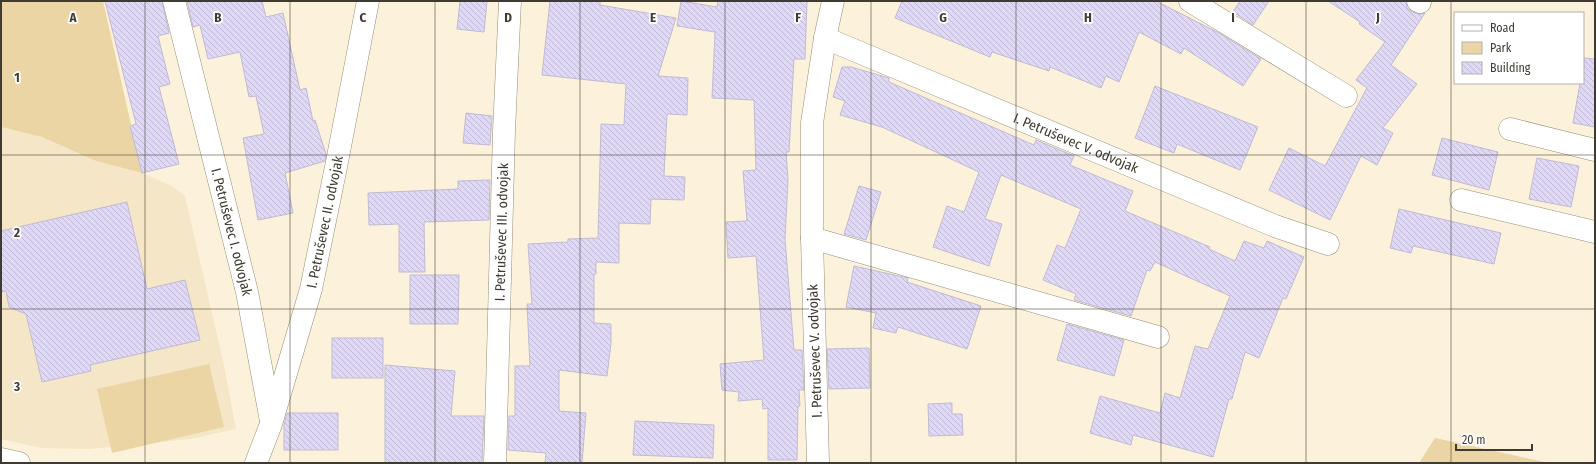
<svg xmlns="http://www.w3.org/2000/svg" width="1596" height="464" font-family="'Fira Sans Condensed',sans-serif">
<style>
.built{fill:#f4e6c7}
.green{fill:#ebd5a4}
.building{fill:url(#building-back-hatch);stroke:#c1bbd2}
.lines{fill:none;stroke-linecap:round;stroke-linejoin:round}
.minor-casing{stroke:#978d78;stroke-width:23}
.tertiary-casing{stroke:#978d78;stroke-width:23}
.minor{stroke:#fff;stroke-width:22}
.tertiary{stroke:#fff;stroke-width:22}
.grid{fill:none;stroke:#403b32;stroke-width:1;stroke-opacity:0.55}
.labels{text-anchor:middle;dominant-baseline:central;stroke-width:3.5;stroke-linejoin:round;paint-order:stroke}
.street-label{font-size:14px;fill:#403b32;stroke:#fff}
.grid-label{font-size:13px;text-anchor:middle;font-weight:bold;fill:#403b32;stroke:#fff;stroke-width:3.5;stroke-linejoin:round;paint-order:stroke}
</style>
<defs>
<pattern id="building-back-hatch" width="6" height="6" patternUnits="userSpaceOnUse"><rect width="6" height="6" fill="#e0d8f7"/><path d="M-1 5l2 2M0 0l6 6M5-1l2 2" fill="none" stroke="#c1bad4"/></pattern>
</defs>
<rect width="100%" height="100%" fill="#fcf1da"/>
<polygon class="built" points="1,127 42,137 96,161 142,173 172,186 185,196 223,361 236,429 190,439 90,449 41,448 1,439"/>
<g class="green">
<polygon points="1,1 103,1 142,173 96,161 42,137 1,127"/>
<polygon points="209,364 224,427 112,453 97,389"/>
<polygon points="1435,438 1549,463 1419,463"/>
</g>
<g class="building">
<polygon points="105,1 162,1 169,33 158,36 170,84 159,87 179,164 142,173 130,126 136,124"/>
<polygon points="187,1 262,1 266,17 283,13 300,90 306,88 313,121 315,120 326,154 325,161 285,173 293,213 258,220 243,138 264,134 256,96 249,97 240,52 208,59 200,25 193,27"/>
<polygon points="460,1 487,1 484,32 457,29"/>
<polygon points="550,1 600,1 600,5 676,18 658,76 688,78 687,115 667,114 664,176 685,177 684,200 651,199 650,224 619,223 619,263 596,262 596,274 594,274 594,323 611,324 611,343 607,376 559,370 559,411 586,413 582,463 545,463 546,453 508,450 509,416 515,416 515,366 530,366 527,304 532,304 528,244 568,242 568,239 598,238 601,124 624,125 626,84 542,75"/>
<polygon points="681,1 717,7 718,1 807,1 805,59 794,59 789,152 786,152 788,179 785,239 794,350 802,350 804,390 799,390 800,406 798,406 797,460 768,460 768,408 763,409 762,399 738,401 739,392 722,390 720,364 764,360 756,256 728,258 726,222 747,221 743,171 756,170 754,100 712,98 715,32 677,26"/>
<polygon points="902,1 1156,1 1219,33 1261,59 1243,86 1184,48 1181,54 1139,32 1119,82 1106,76 1101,88 1050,67 1049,71 992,52 990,57 895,18"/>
<polygon points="1240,1 1269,1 1253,25 1233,12"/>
<polygon points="1328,1 1406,1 1407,8 1412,12 1420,14 1425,13 1391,65 1417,84 1383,128 1393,133 1377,165 1361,156 1330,220 1269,190 1289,148 1325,166 1367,88 1356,80 1385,42 1359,24 1360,22"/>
<polygon points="1584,58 1595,59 1595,127 1573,123 1580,83 1583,83"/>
<polygon points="842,67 851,67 889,78 889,82 1034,145 1036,140 1074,156 1070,165 1133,191 1125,211 1210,247 1209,249 1235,261 1244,241 1264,248 1267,241 1304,257 1286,299 1283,298 1259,358 1245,352 1232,399 1229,399 1213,457 1133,435 1131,445 1090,433 1100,396 1160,413 1165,393 1180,398 1195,346 1208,349 1230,296 1155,262 1150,271 1147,270 1131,316 1074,300 1076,294 1043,280 1057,245 1065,248 1081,209 1001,175 985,219 1002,224 989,266 933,247 947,206 964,212 979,172 882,127 840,115 845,101 833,97"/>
<polygon points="1155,86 1258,127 1240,170 1177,144 1174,153 1135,138"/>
<polygon points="466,113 492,116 490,145 463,143"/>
<polygon points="1442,138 1498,152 1489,190 1432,175"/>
<polygon points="1537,158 1579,166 1571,207 1529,199"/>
<polygon points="490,180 489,220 424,222 425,272 399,272 399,224 369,225 368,193 458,189 458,181"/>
<polygon points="859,186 881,192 866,240 844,234"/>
<polygon points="127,202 147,289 185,280 200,340 90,365 91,371 42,382 26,314 9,307 6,291 1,292 1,231"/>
<polygon points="1399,209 1501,233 1494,264 1413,246 1411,253 1390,248"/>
<polygon points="854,266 908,278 907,282 981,306 967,349 898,327 896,333 873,328 876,313 846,307"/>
<polygon points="410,275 459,275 458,324 410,324"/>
<polygon points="1067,324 1124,340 1114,376 1057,360"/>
<rect x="332" y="338" width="51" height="40"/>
<polygon points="869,348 870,388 829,389 827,349"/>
<polygon points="385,365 455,371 451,416 484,416 482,463 385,463"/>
<polygon points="952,403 952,414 962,414 963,435 929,436 928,404"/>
<polygon points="287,413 338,413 338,450 284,450 284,425"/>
<polygon points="635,421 714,425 713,458 633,455"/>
</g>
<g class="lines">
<defs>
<g id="minor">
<path id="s1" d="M174,1L247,292L271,421"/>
<polyline points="1190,1 1346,96"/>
<polyline points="1418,1 1420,2"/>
<path id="s2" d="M825,38L1275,226L1328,244"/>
<polyline points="1510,129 1595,150"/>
<polyline points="1461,200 1595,232"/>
<polyline points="812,238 1158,337"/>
<path id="s3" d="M256,463L271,424L311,289L336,167L368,1"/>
<path id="s4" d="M495,463L504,131L510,1"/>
<polyline points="818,463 812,238 812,123 825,38 833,1"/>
</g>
<polyline id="tertiary" points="1,459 19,463"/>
</defs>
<use href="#minor" class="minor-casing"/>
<use href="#tertiary" class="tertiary-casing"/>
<use href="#minor" class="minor"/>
<use href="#tertiary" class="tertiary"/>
</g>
<path class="grid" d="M145,1V463M290,1V463M435,1V463M580,1V463M725,1V463M871,1V463M1016,1V463M1161,1V463M1306,1V463M1451,1V463M1,155H1595M1,309H1595"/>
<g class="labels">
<g class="street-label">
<text stroke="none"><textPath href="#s2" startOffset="272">I. Petruševec V. odvojak</textPath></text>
<text stroke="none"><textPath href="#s3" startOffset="251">I. Petruševec II. odvojak</textPath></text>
<text stroke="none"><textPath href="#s1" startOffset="238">I. Petruševec I. odvojak</textPath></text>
<text stroke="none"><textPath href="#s4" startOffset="231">I. Petruševec III. odvojak</textPath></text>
<text transform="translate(815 351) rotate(-92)">I. Petruševec V. odvojak</text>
</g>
</g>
<g class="grid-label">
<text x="73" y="22">A</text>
<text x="218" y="22">B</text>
<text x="363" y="22">C</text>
<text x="508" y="22">D</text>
<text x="653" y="22">E</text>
<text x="798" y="22">F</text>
<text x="943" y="22">G</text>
<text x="1088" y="22">H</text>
<text x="1233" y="22">I</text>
<text x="1378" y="22">J</text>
<text x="17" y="82">1</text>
<text x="17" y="237">2</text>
<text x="17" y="391">3</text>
</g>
<rect width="1596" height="464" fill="none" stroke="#403b32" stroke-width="4"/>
<rect x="1454" y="12" width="130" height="72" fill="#ffffff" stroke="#b3b1ad"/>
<rect x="1462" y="25" width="20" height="6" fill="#ffffff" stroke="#b3b1ad"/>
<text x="1490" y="32" font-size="12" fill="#403b32">Road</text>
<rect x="1462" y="42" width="20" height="12" fill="#ebd5a4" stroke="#b3b1ad"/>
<text x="1490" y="52" font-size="12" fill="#403b32">Park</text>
<rect x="1462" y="62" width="20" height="12" fill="url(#building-back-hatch)" stroke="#b3b1ad"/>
<text x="1490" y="72" font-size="12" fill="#403b32">Building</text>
<path d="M1456 444v6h76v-6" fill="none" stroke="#403b32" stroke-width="2"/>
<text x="1462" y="444" font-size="12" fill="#403b32" stroke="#ffffff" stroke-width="3" paint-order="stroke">20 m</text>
</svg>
